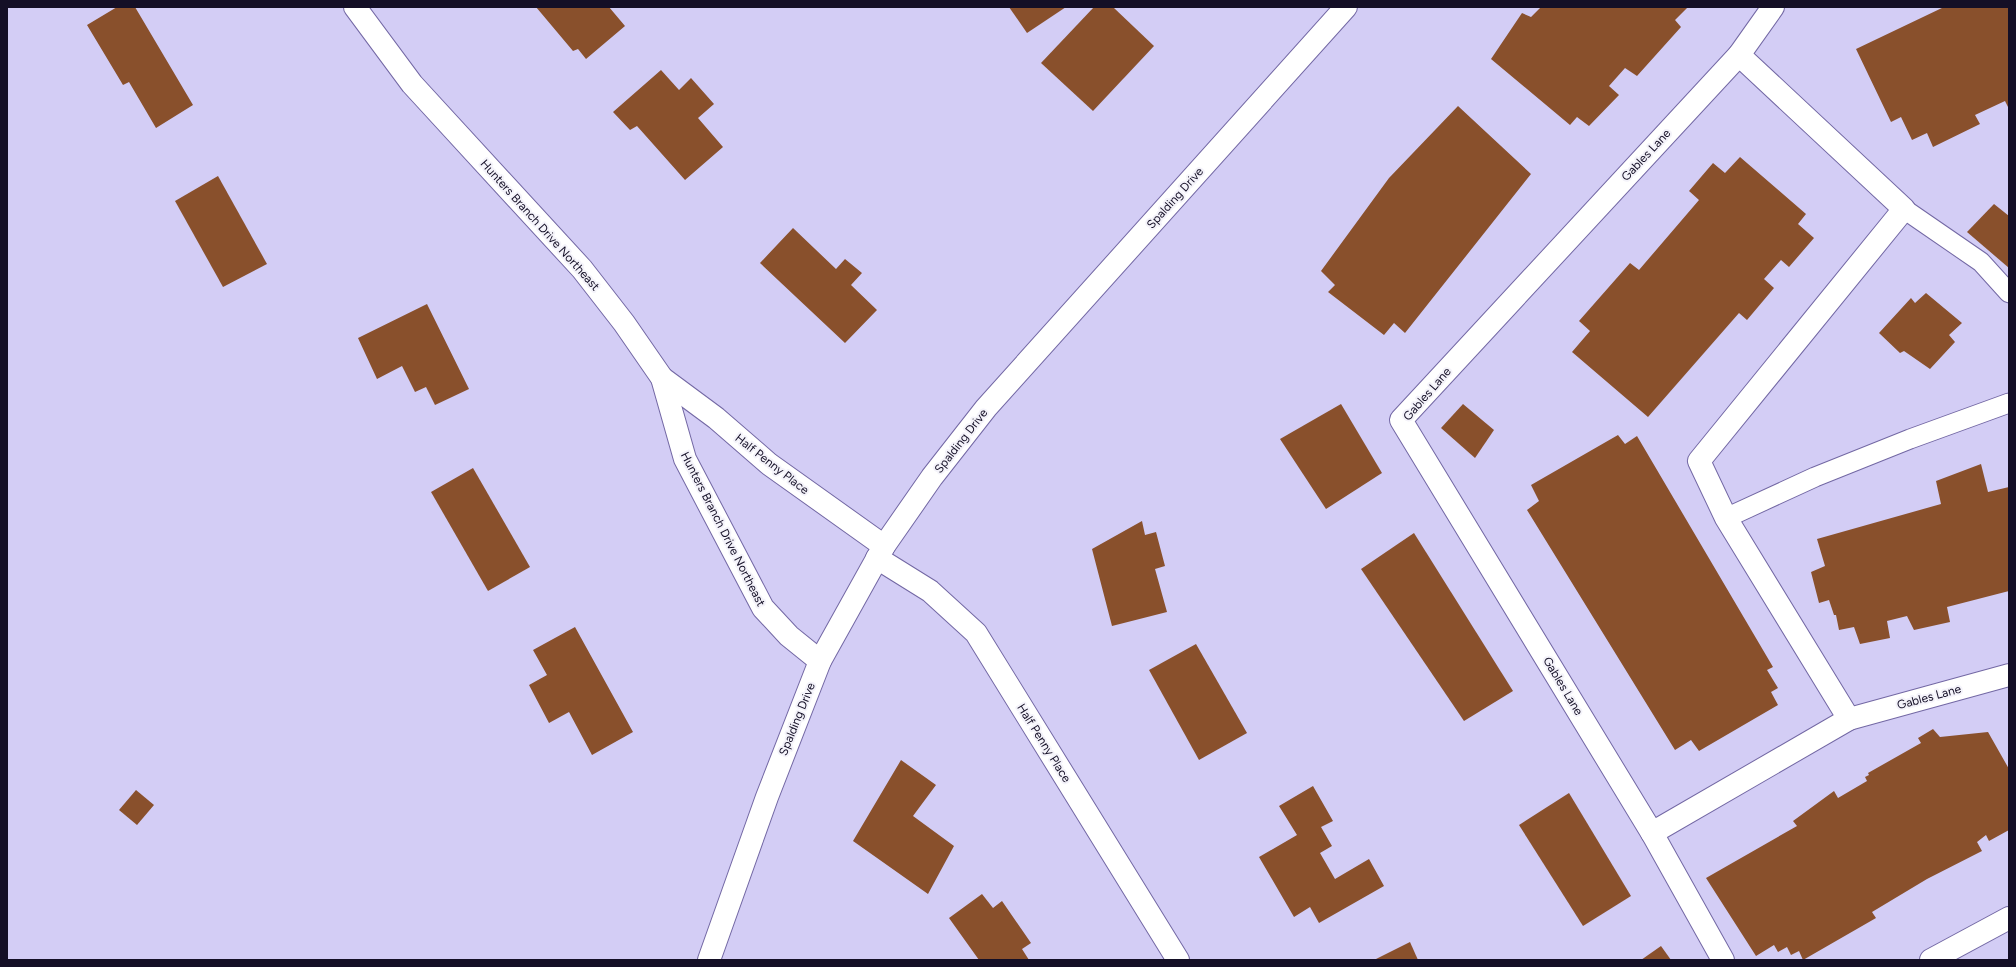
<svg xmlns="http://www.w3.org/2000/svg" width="2016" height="967" font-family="Figtree,sans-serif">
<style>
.building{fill:#89502c}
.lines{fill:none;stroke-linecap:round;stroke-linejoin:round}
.service-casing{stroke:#7368a4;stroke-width:21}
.minor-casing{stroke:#7368a4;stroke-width:24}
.tertiary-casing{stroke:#7368a4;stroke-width:24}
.service{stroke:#fff;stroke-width:19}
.minor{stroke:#fff;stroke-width:22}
.tertiary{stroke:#fff;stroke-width:22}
.labels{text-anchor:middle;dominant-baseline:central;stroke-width:4;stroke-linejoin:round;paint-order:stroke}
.street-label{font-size:12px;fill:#140f26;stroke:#f4f3fa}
</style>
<rect width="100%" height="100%" fill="#d3cdf5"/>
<g class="building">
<polygon points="117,7 135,7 193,105 156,128 129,82 123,85 87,25"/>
<polygon points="536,7 609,7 625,26 586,59 578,49 573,51"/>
<polygon points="1009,7 1066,7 1027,33"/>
<polygon points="1094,7 1114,8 1154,46 1093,111 1041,63"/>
<polygon points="1541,7 1688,7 1675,20 1681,27 1637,76 1625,68 1609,86 1619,95 1589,126 1577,117 1570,125 1491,59 1522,13 1531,17"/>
<polygon points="1944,7 2009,7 2009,109 2005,101 1975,115 1980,124 1933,147 1927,133 1912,140 1901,117 1891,122 1856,49"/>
<polygon points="661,70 679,90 691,78 714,104 698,118 723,147 685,180 637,126 630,130 613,112"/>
<polygon points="1458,106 1531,174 1405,333 1394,323 1384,335 1328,292 1335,285 1321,271 1389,178"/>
<polygon points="1740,157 1806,214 1798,224 1814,238 1789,267 1781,260 1764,279 1774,288 1747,320 1739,313 1648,417 1572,352 1590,331 1579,321 1630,263 1639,270 1699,200 1689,191 1713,163 1725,173"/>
<polygon points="218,176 267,264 223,287 175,201"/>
<polygon points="1994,204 2009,216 2009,268 1967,232"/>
<polygon points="793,228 836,269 845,259 862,273 851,285 877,310 845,343 760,263"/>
<polygon points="1926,293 1962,323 1949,335 1955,342 1930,369 1904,351 1900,353 1879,333 1911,298 1915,303"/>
<polygon points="427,304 469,389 435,405 426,387 415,392 402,366 377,379 358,338"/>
<polygon points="1341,404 1382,473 1326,509 1280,439"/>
<polygon points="1463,404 1494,430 1475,458 1441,428"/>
<polygon points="1618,435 1625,444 1637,436 1773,667 1767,670 1778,688 1771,692 1778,705 1699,751 1691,740 1675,750 1527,510 1539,501 1531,485"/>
<polygon points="1981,464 1988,492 2009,487 2009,591 1947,607 1950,622 1914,630 1907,616 1887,621 1890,638 1860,644 1854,627 1839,630 1836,615 1834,615 1829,600 1819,603 1811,572 1825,566 1817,539 1941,504 1936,481"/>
<polygon points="473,468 530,567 488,591 431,492"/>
<polygon points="1142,521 1145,535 1156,532 1165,566 1155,569 1167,612 1112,626 1092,549"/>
<polygon points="1414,533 1513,691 1464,721 1361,569"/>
<polygon points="575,627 633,732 592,755 569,712 549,723 529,685 547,675 533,650"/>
<polygon points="1196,644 1247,733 1199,760 1149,670"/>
<polygon points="1933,729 1940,737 1988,732 2009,769 2009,830 1989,841 1986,835 1977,842 1982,851 1927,879 1872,912 1876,918 1803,960 1799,951 1791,955 1787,947 1778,952 1774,945 1756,956 1706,878 1797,826 1793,821 1834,791 1838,798 1867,781 1865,777 1869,775 1868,773 1921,743 1918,738"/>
<polygon points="901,760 936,785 913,816 954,846 928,894 853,841"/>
<polygon points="1313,786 1333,821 1321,827 1332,846 1320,853 1335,879 1369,859 1384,886 1319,923 1310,907 1294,917 1259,857 1297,835 1279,806"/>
<polygon points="136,790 154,805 137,825 119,810"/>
<polygon points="1569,793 1631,896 1583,926 1519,825"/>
<polygon points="982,894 993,908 1002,901 1031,943 1022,949 1029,960 979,960 949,918"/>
<polygon points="1410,942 1418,960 1374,960"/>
<polygon points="1661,946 1671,960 1641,960"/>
</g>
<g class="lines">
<defs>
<g id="service">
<polyline points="1904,209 1981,262 2009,293"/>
<polyline points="1726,518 1815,477 1910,439 2009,403"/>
</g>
<g id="minor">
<polyline points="355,7 412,84 582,269 624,323 662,378 685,459 763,608 789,636 820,661"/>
<polyline points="1739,55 1904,209 1699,461 1726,518 1849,719 2009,675"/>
<polyline points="662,378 716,418 769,464 884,546"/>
<polyline points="877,558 930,591 976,633 1178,960"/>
<polyline points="1652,833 1849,719"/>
<polyline points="1723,960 1652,833 1401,420 1739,55 1773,7"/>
<polyline points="1931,960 2009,918"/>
</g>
<polyline id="tertiary" points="709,960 767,797 820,661 884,546 932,477 986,408 1346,7"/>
</defs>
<use href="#service" class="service-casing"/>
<use href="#minor" class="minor-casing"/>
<use href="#tertiary" class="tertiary-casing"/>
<use href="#service" class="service"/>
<use href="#minor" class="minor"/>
<use href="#tertiary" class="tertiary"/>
</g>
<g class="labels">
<g class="street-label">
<text transform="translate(1646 155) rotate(-47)">Gables Lane</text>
<text transform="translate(1175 198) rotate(-48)">Spalding Drive</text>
<text transform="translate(540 225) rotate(48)">Hunters Branch Drive Northeast</text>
<text transform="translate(1427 394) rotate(-49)">Gables Lane</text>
<text transform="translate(961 441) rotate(-52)">Spalding Drive</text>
<text transform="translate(772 464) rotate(38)">Half Penny Place</text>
<text transform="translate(723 529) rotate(63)">Hunters Branch Drive Northeast</text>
<text transform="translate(1563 686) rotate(59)">Gables Lane</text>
<text transform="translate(1929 697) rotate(-15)">Gables Lane</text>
<text transform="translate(797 719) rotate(-68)">Spalding Drive</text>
<text transform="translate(1044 743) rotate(58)">Half Penny Place</text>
</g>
</g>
<rect width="2016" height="967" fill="none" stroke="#140f26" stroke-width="16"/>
</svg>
